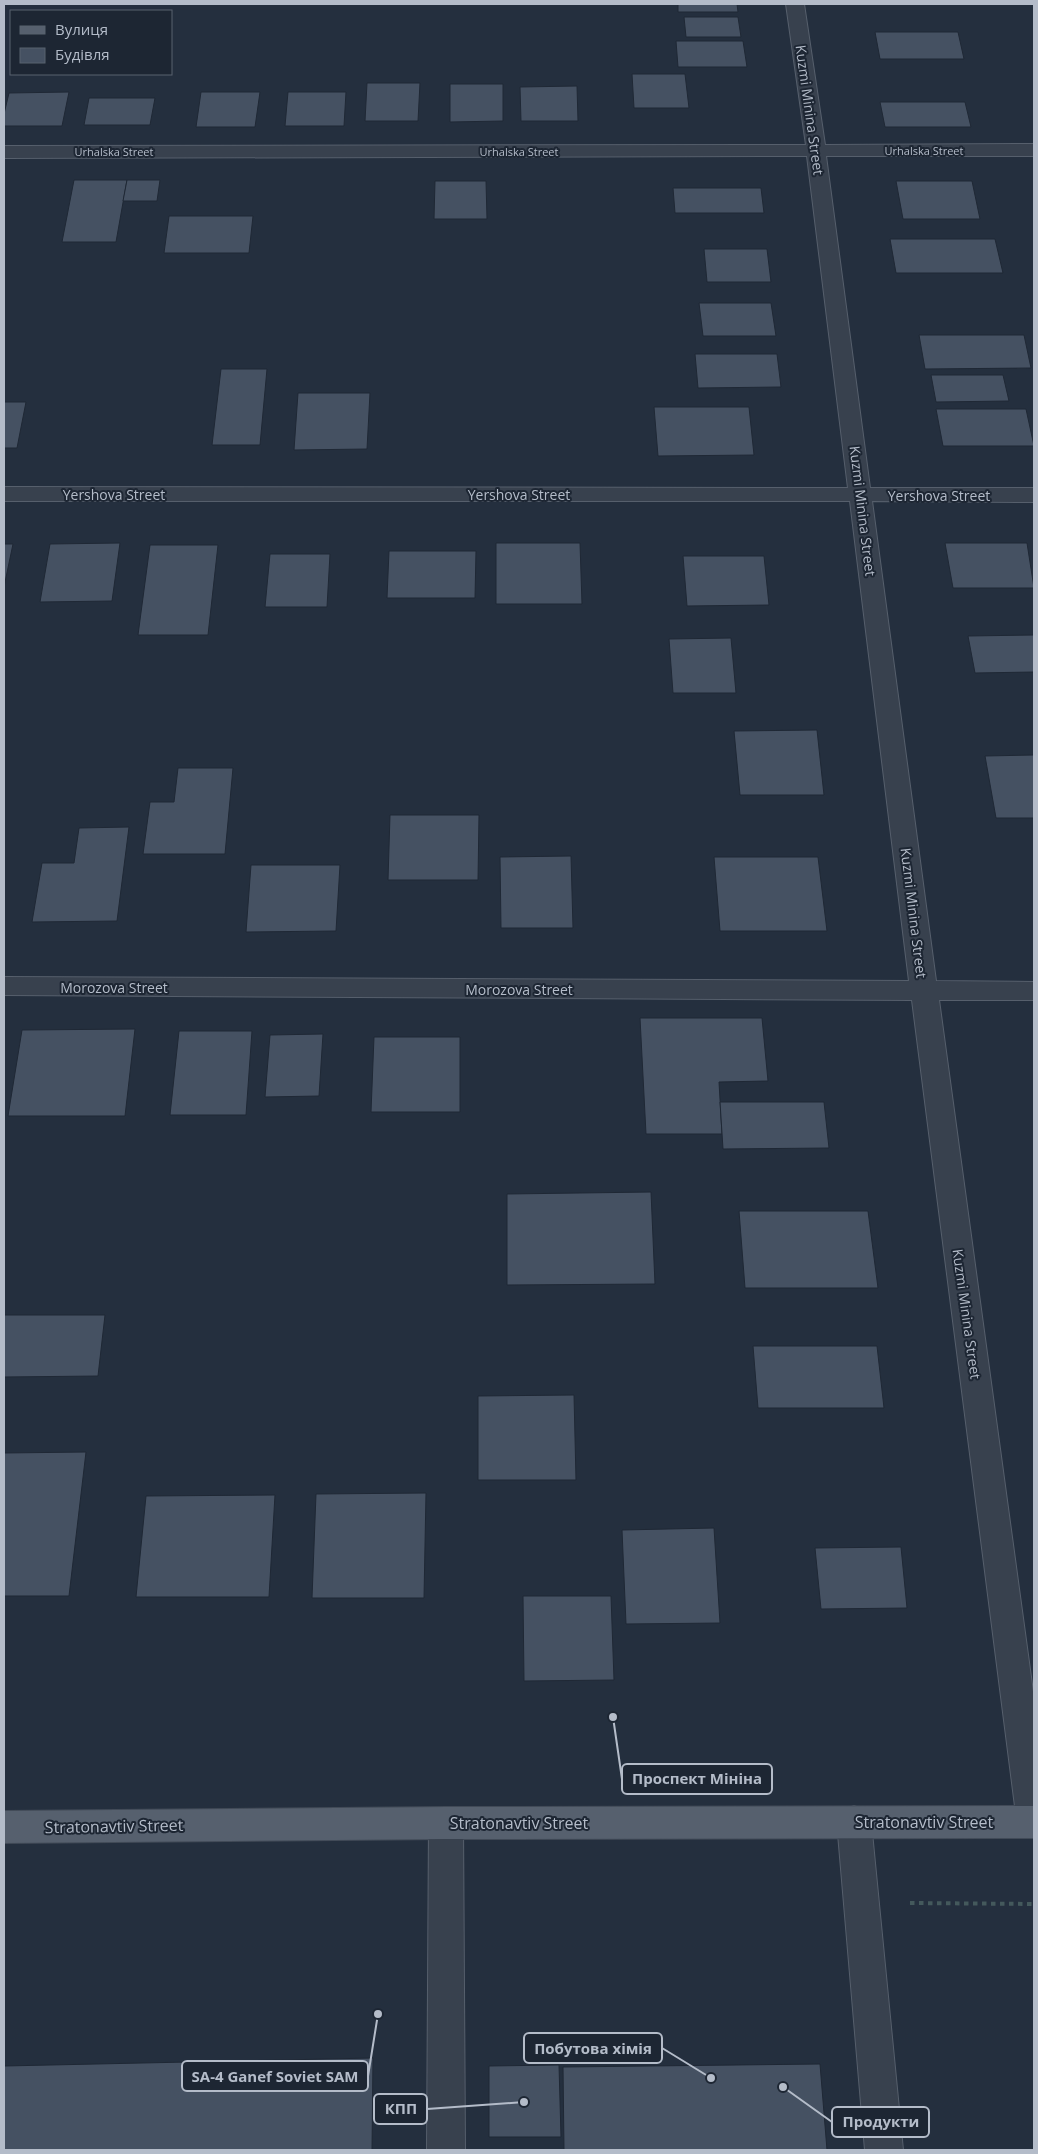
<svg xmlns="http://www.w3.org/2000/svg" width="1038" height="2154" font-family="'Open Sans',sans-serif">
<style>
.building{fill:#455162;stroke:#1f2835}
.lines{fill:none;stroke-linecap:round;stroke-linejoin:round}
.lane-casing{stroke:#565f6c;stroke-width:2}
.street-casing{stroke:#565f6c;stroke-width:2}
.primary-casing{stroke:#414a57;stroke-width:2}
.path{stroke:#44595c;stroke-width:4;stroke-dasharray:4.5 4.5;stroke-linecap:butt}
.lane{fill:#38414e;fill-rule:evenodd}
.street{fill:#38414e;fill-rule:evenodd}
.primary{fill:#56606e;fill-rule:evenodd}
.labels{text-anchor:middle;dominant-baseline:central;stroke-width:4;stroke-linejoin:round;paint-order:stroke}
.far-street-label{font-size:11px;fill:#b4bcc9;stroke:#1d2633}
.street-label{font-size:14px;fill:#b4bcc9;stroke:#1d2633}
.near-street-label{font-size:16px;fill:#b4bcc9;stroke:#1d2633}
.leader{fill:none;stroke:#b4bcc9;stroke-width:2}
.callout-dot{fill:#b4bcc9;stroke:#1d2633;stroke-width:2}
.callout{fill:#1d2633;stroke:#b4bcc9;stroke-width:2}
.callout-label{font-size:15px;text-anchor:middle;font-weight:bold;fill:#b4bcc9}
</style>
<rect width="100%" height="100%" fill="#242f3e"/>
<g class="building">
<polygon points="678,4 737,4 738,12 678,12"/>
<polygon points="684,17 738,17 741,37 686,37"/>
<polygon points="875,32 958,32 964,59 880,59"/>
<polygon points="676,41 743,41 747,67 678,67"/>
<polygon points="632,74 685,74 689,108 634,108"/>
<polygon points="367,83 420,83 418,121 365,121"/>
<polygon points="450,84 503,84 503,121 450,122"/>
<polygon points="577,86 578,121 521,121 520,87"/>
<polygon points="69,92 62,126 4,126 4,114 9,93"/>
<polygon points="201,92 260,92 255,127 196,127"/>
<polygon points="288,92 346,92 344,126 285,126"/>
<polygon points="89,98 155,98 150,125 84,125"/>
<polygon points="880,102 965,102 971,127 885,127"/>
<polygon points="74,180 127,180 116,242 62,242"/>
<polygon points="127,180 160,180 157,201 123,201"/>
<polygon points="435,181 486,181 487,219 434,219"/>
<polygon points="896,181 972,181 980,219 903,219"/>
<polygon points="673,188 761,188 764,213 675,213"/>
<polygon points="169,216 253,216 249,253 164,253"/>
<polygon points="890,239 995,239 1003,273 896,273"/>
<polygon points="704,249 767,249 771,282 707,282"/>
<polygon points="699,303 771,303 776,336 703,336"/>
<polygon points="919,335 1024,335 1031,368 925,369"/>
<polygon points="695,354 777,354 781,387 698,388"/>
<polygon points="221,369 267,369 260,445 212,445"/>
<polygon points="931,375 1003,375 1009,401 936,402"/>
<polygon points="298,393 370,393 367,449 294,450"/>
<polygon points="4,402 26,402 17,448 4,448"/>
<polygon points="654,407 749,407 754,455 658,456"/>
<polygon points="936,409 1026,409 1034,446 943,446"/>
<polygon points="120,543 112,601 40,602 50,544"/>
<polygon points="496,543 580,543 582,604 496,604"/>
<polygon points="945,543 1027,543 1034,588 953,588"/>
<polygon points="4,544 13,544 4,587"/>
<polygon points="150,545 218,545 208,635 138,635"/>
<polygon points="389,551 476,551 475,598 387,598"/>
<polygon points="270,554 330,554 327,607 265,607"/>
<polygon points="683,556 764,556 769,605 687,606"/>
<polygon points="1034,635 1034,672 975,673 968,636"/>
<polygon points="731,638 736,693 673,693 669,639"/>
<polygon points="817,730 824,795 740,795 734,731"/>
<polygon points="1034,755 1034,818 996,818 985,756"/>
<polygon points="178,768 233,768 225,854 143,854 150,802 174,802"/>
<polygon points="390,815 479,815 478,880 388,880"/>
<polygon points="129,827 117,921 32,922 42,863 74,863 79,828"/>
<polygon points="571,856 573,928 501,928 500,857"/>
<polygon points="714,857 818,857 827,931 720,931"/>
<polygon points="251,865 340,865 336,931 246,932"/>
<polygon points="640,1018 762,1018 768,1081 719,1082 722,1134 646,1134"/>
<polygon points="135,1029 125,1116 8,1116 22,1030"/>
<polygon points="179,1031 252,1031 246,1115 170,1115"/>
<polygon points="323,1034 319,1096 265,1097 270,1035"/>
<polygon points="374,1037 460,1037 460,1112 371,1112"/>
<polygon points="720,1102 824,1102 829,1148 723,1149"/>
<polygon points="651,1192 655,1284 507,1285 507,1194"/>
<polygon points="739,1211 868,1211 878,1288 745,1288"/>
<polygon points="4,1315 105,1315 98,1376 4,1377"/>
<polygon points="753,1346 877,1346 884,1408 758,1408"/>
<polygon points="574,1395 576,1480 478,1480 478,1396"/>
<polygon points="86,1452 69,1596 4,1596 4,1453"/>
<polygon points="426,1493 424,1598 312,1598 316,1494"/>
<polygon points="275,1495 269,1597 136,1597 146,1496"/>
<polygon points="714,1528 720,1623 626,1624 622,1530"/>
<polygon points="901,1547 907,1608 821,1609 815,1548"/>
<polygon points="523,1596 611,1596 614,1680 524,1681"/>
<polygon points="373,2058 372,2150 4,2150 4,2066"/>
<polygon points="820,2064 827,2150 564,2150 563,2067"/>
<polygon points="559,2065 561,2137 489,2137 489,2066"/>
</g>
<g class="lines">
<defs>
<polygon id="lane" points="446,1807 458,1812 463,1823 465,2150 427,2150 429,1823 434,1812"/>
<g id="street">
<polygon points="786,4 804,4 825,145 1034,144 1034,156 826,156 870,488 1034,488 1034,502 872,501 936,981 1034,982 1034,1000 939,1000 1034,1699 1034,1838 1022,1833 1017,1822 912,1000 4,995 4,977 909,981 850,501 4,501 4,487 848,488 807,156 4,158 4,146 806,145"/>
<polygon points="854,1806 866,1811 871,1822 903,2150 865,2150 837,1822 842,1811"/>
</g>
<polygon id="primary" points="1034,1806 1034,1838 446,1839 4,1843 4,1811 446,1807"/>
</defs>
<use href="#lane" class="lane-casing"/>
<use href="#street" class="street-casing"/>
<use href="#primary" class="primary-casing"/>
<polyline class="path" points="910,1903 1034,1904"/>
<use href="#lane" class="lane"/>
<use href="#street" class="street"/>
<use href="#primary" class="primary"/>
</g>
<g class="labels">
<g class="far-street-label">
<text x="924" y="150">Urhalska Street</text>
<text x="114" y="151">Urhalska Street</text>
<text x="519" y="151">Urhalska Street</text>
</g>
<g class="street-label">
<text transform="translate(810 110) rotate(82)">Kuzmi Minina Street</text>
<text x="114" y="494">Yershova Street</text>
<text x="519" y="494">Yershova Street</text>
<text x="939" y="495">Yershova Street</text>
<text transform="translate(863 511) rotate(83)">Kuzmi Minina Street</text>
<text transform="translate(914 913) rotate(83)">Kuzmi Minina Street</text>
<text x="114" y="987">Morozova Street</text>
<text x="519" y="989">Morozova Street</text>
<text transform="translate(967 1314) rotate(82)">Kuzmi Minina Street</text>
</g>
<g class="near-street-label">
<text x="924" y="1822">Stratonavtiv Street</text>
<text x="519" y="1823">Stratonavtiv Street</text>
<text transform="translate(114 1826) rotate(-1)">Stratonavtiv Street</text>
</g>
</g>
<path class="leader" d="M613 1717L622 1779M711 2078L662 2048M378 2014L368 2076M524 2102L427 2109M783 2087L832 2122"/>
<g class="callout-dot">
<circle cx="613" cy="1717" r="5"/>
<circle cx="711" cy="2078" r="5"/>
<circle cx="378" cy="2014" r="5"/>
<circle cx="524" cy="2102" r="5"/>
<circle cx="783" cy="2087" r="5"/>
</g>
<g class="callout">
<rect x="622" y="1764" width="150" height="30" rx="5"/>
<rect x="524" y="2033" width="138" height="30" rx="5"/>
<rect x="182" y="2061" width="186" height="30" rx="5"/>
<rect x="374" y="2094" width="53" height="30" rx="5"/>
<rect x="832" y="2107" width="97" height="30" rx="5"/>
</g>
<g class="callout-label">
<text x="697" y="1784">Проспект Мініна</text>
<text x="593" y="2054">Побутова хімія</text>
<text x="275" y="2082">SA-4 Ganef Soviet SAM</text>
<text x="401" y="2114">КПП</text>
<text x="881" y="2127">Продукти</text>
</g>
<rect width="1038" height="2154" fill="none" stroke="#b4bcc9" stroke-width="10"/>
<rect x="10" y="10" width="162" height="65" fill="#1d2633" stroke="#59626f"/>
<rect x="20" y="26" width="25" height="8" fill="#56606e" stroke="#59626f"/>
<text x="55" y="35" font-size="15" fill="#b4bcc9">Вулиця</text>
<rect x="20" y="48" width="25" height="15" fill="#455162" stroke="#59626f"/>
<text x="55" y="60" font-size="15" fill="#b4bcc9">Будівля</text>
</svg>
